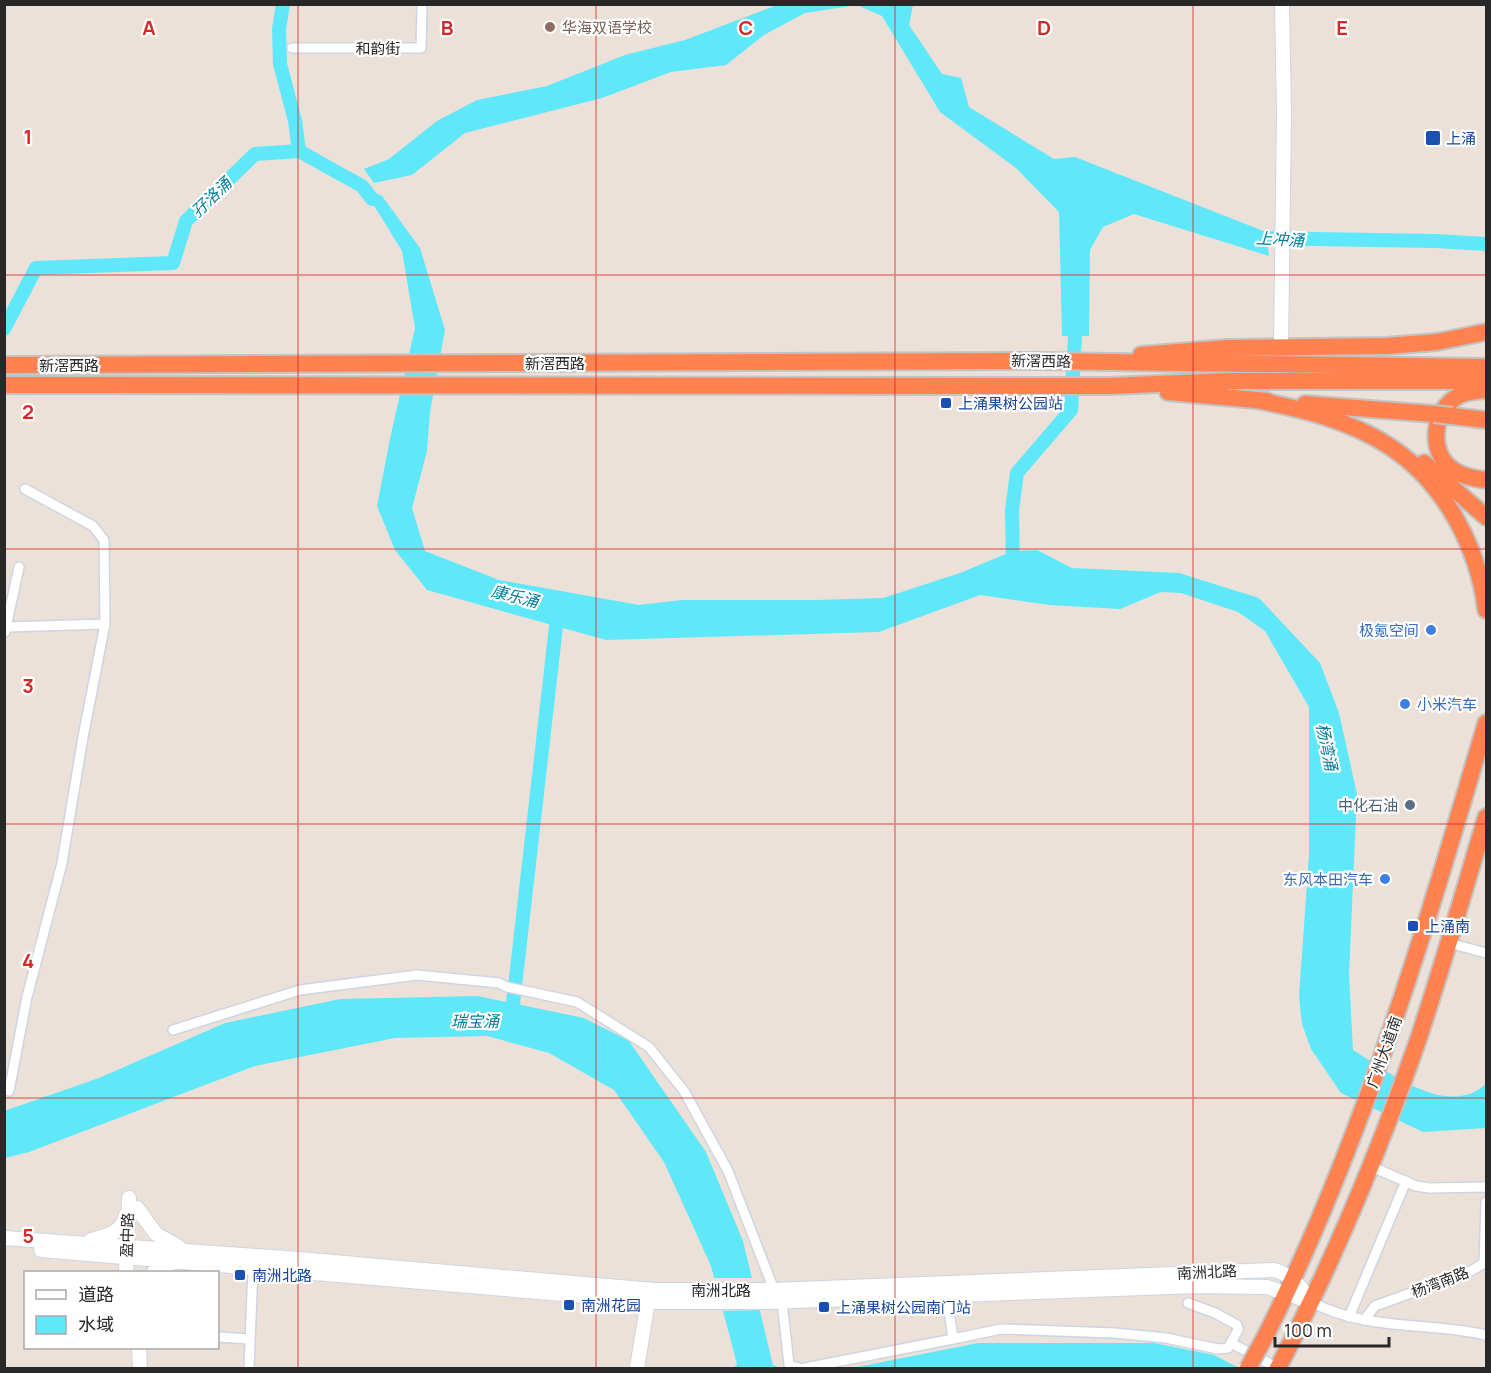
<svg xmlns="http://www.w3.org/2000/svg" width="1491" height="1373" font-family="Manrope,'Noto Sans SC',sans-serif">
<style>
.water{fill:#5fe8fa}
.pier{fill:#ece1d8}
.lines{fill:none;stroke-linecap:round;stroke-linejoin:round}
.river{stroke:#5fe8fa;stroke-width:14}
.street-casing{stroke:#cdd5e3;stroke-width:12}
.secondary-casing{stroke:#cdd5e3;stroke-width:16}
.highway-casing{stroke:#c3c3c3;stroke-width:20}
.street{stroke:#fff;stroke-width:9}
.secondary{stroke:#fff;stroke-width:14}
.highway{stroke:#ff8250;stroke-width:16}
.highway-bridge-casing{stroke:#c3c3c3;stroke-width:20;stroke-linecap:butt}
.highway-bridge{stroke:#ff8250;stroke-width:16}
.grid{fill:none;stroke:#d62828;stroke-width:1.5;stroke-opacity:0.55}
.education-dot{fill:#8d6e63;stroke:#fff;stroke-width:2}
.transit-dot{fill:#1a4fb4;stroke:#fff;stroke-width:2}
.shop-dot{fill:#3f7fe0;stroke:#fff;stroke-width:2}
.service-dot{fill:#5c6f8a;stroke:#fff;stroke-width:2}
.labels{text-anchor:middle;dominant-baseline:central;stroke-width:4.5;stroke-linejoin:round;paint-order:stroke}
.education-label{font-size:15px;fill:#785e54;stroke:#fff;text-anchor:start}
.street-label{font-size:15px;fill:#282828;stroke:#fff}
.transit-label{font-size:15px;fill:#164399;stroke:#fff;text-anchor:start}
.shop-label{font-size:15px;fill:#366cbe;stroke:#fff;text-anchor:end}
.service-label{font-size:15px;fill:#4e5e75;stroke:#fff;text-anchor:end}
.water-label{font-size:16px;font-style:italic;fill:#017e9d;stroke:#fff}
.grid-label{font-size:20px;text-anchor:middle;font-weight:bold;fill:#d62828;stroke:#fff;stroke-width:4.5;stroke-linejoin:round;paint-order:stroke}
</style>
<rect width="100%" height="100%" fill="#ece1d8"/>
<g class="water">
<polygon points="777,5 913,5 909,25 942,74 961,78 969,107 1054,159 1075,157 1266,232 1269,256 1134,214 1103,227 1090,250 1089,336 1062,336 1059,212 1016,168 940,112 882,16 857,5 805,13 764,35 726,65 671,72 602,98 465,133 412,175 374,183 364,169 389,159 437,121 477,100 547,86 625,55 685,40"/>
<path d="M362,186L382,196L420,248L445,330L430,412L427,451L412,508L425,551L499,580L639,605L681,600H816L883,598L960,573L1013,551L1037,550L1072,568L1179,573L1259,598L1320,663L1339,713L1357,794L1349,974L1353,1050C1389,1072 1447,1119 1486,1084V1128L1423,1132L1341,1093L1311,1049L1302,1024L1299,996L1309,855V707L1265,631L1238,612L1181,593L1161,592L1120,609L1050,605L980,595L879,632L606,640L427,590L395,550L377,506L390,439L415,328L402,251Z"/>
<polygon points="477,996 584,1018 629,1041 706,1152 743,1241 773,1365 779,1368 734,1368 737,1364 711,1266 664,1162 614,1090 549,1053 487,1036 395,1038 255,1066 29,1152 5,1158 4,1111 99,1078 225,1023 340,999"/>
<polygon points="978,1343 1154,1343 1214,1355 1239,1368 852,1368"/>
</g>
<polygon class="pier" points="711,1278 755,1278 763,1310 720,1311"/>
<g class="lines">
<g class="river">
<polyline points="283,4 279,29 280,64 295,121 299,151"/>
<polyline points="1251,238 1435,241 1486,244"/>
<polyline points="4,329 36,268 173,263 186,221 255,154 299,151 362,186 372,199"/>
<polyline points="1013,569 1012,510 1017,473 1071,410 1076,318"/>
<polyline points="518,1022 513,1004 558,609"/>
</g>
<defs>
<g id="street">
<polyline points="292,48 421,48 422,4"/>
<polyline points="6,627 105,624"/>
<polyline points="5,632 19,567"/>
<polyline points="1449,943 1486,953"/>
<polyline points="173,1030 300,990 417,975 499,983 507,987 577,1002 649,1047 684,1091 728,1171 774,1290 782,1301 789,1365 799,1368"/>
<polyline points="9,1091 27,997 62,863 83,737 105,624 104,540 93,526 25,489"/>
<polyline points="1370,1166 1416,1186 1429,1188 1486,1187"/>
<polyline points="1484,1263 1486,1202"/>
<path d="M1312,1302C1364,1331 1430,1322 1486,1335"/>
<polyline points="1349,1317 1406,1181"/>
<polyline points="1364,1320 1375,1306 1469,1272 1486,1262"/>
<polyline points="218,1337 249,1339"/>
<polyline points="953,1339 1001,1329 1114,1333 1166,1338 1218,1349 1228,1348 1238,1330 1237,1325 1215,1313 1188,1303"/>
<polyline points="1231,1343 1278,1368"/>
<polyline points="249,1368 253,1268"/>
<polyline points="805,1368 953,1339 947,1295"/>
</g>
<g id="secondary">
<polyline points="1281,348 1284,113 1282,4"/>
<polyline points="137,1208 156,1234 179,1247"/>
<path d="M4,1238L299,1259L654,1290H774L1274,1270C1293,1275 1301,1288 1312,1302"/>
<path d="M91,1240C107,1236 122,1233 126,1215"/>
<polyline points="41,1250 657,1302 768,1302 1196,1286 1267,1287 1312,1302"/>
<polyline points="126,1272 129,1198"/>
<polyline points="154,1272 161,1267 175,1262"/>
<polyline points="139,1348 140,1368"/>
<polyline points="637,1368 648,1301 651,1295"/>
</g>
<g id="highway">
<polyline points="1141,355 1227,348 1386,346 1437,342 1486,332"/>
<polyline points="4,365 1039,361 1486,367"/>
<polyline points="4,385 1110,386 1230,381 1486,381"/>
<path d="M1486,390C1476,391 1464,391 1455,398C1431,415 1429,455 1455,471C1464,477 1476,479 1486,480"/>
<polyline points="1168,392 1267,401"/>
<path d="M1256,400C1302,409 1349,420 1389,446C1444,482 1478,546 1486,610"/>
<polyline points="1305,404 1434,414"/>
<polyline points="1452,416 1486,420"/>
<polyline points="1424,463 1486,517"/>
<path d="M1266,1335C1363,1141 1425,931 1486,723"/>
<path d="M1278,1368C1332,1264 1378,1154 1417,1043C1442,968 1464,892 1486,817"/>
</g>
</defs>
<use href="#street" class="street-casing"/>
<use href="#secondary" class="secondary-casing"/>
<use href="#highway" class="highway-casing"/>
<use href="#street" class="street"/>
<use href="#secondary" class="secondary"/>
<use href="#highway" class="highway"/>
<defs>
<g id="highway-bridge">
<polyline points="1434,414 1452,416"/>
<polyline points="1248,1368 1266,1335"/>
</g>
</defs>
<use href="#highway-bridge" class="highway-bridge-casing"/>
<use href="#highway-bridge" class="highway-bridge"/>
</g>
<path class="grid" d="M298,4V1368M596,4V1368M895,4V1368M1193,4V1368M4,275H1486M4,549H1486M4,824H1486M4,1098H1486"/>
<circle class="education-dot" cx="550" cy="27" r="6"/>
<g class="transit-dot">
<rect x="1425" y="130" width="16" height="16" rx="3"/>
<rect x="940" y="397" width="12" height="12" rx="3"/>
<rect x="1407" y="920" width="12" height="12" rx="3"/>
<rect x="234" y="1269" width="12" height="12" rx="3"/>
<rect x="563" y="1299" width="12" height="12" rx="3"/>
<rect x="818" y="1301" width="12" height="12" rx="3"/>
</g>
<g class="shop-dot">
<circle cx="1431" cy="630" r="6"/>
<circle cx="1405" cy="704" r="6"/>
<circle cx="1385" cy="879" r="6"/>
</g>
<circle class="service-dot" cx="1410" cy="805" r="6"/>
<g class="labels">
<g class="education-label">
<text x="562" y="27">华海双语学校</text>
</g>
<g class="street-label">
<text x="378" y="48">和韵街</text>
<text transform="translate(1041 361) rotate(1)">新滘西路</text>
<text x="555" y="363">新滘西路</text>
<text x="69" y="365">新滘西路</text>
<text transform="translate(1384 1052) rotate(-70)">广州大道南</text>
<text transform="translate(127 1235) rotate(-88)">盈中路</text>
<text transform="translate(1207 1272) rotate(-3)">南洲北路</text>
<text transform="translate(1440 1282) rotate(-21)">杨湾南路</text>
<text x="721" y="1290">南洲北路</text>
</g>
<g class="transit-label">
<text x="1446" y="138">上涌</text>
<text x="958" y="403">上涌果树公园站</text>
<text x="1425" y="926">上涌南</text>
<text x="252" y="1275">南洲北路</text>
<text x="581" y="1305">南洲花园</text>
<text x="836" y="1307">上涌果树公园南门站</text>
</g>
<g class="shop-label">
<text x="1419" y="630">极氪空间</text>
<text x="1417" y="704" text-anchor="start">小米汽车</text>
<text x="1373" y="879">东风本田汽车</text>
</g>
<g class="service-label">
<text x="1398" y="805">中化石油</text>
</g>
<g class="water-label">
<text transform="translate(211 197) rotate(-44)">孖洛涌</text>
<text transform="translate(1280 239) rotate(3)">上冲涌</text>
<text transform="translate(515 596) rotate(14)">康乐涌</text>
<text transform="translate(1327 747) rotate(78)">杨湾涌</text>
<text x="475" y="1021">瑞宝涌</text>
</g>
</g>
<g class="grid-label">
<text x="149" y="35">A</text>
<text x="447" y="35">B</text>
<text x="746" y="35">C</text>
<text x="1044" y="35">D</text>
<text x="1342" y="35">E</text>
<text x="28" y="144">1</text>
<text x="28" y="419">2</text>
<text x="28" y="693">3</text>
<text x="28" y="968">4</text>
<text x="28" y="1243">5</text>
</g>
<rect width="1491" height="1373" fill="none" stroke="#282828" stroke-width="12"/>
<rect x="24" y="1271" width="195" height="78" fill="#ffffff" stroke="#a9a9a9" stroke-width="1.5"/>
<rect x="36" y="1290" width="30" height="9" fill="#ffffff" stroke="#a9a9a9" stroke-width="1.5"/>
<text x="78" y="1301" font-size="18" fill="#282828">道路</text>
<rect x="36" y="1316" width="30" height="18" fill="#5fe8fa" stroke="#a9a9a9" stroke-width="1.5"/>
<text x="78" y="1331" font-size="18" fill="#282828">水域</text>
<path d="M1275 1337v9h114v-9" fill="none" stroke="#282828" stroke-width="3"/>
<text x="1284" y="1337" font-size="18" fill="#282828" stroke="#ffffff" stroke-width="4.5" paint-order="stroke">100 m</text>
</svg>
